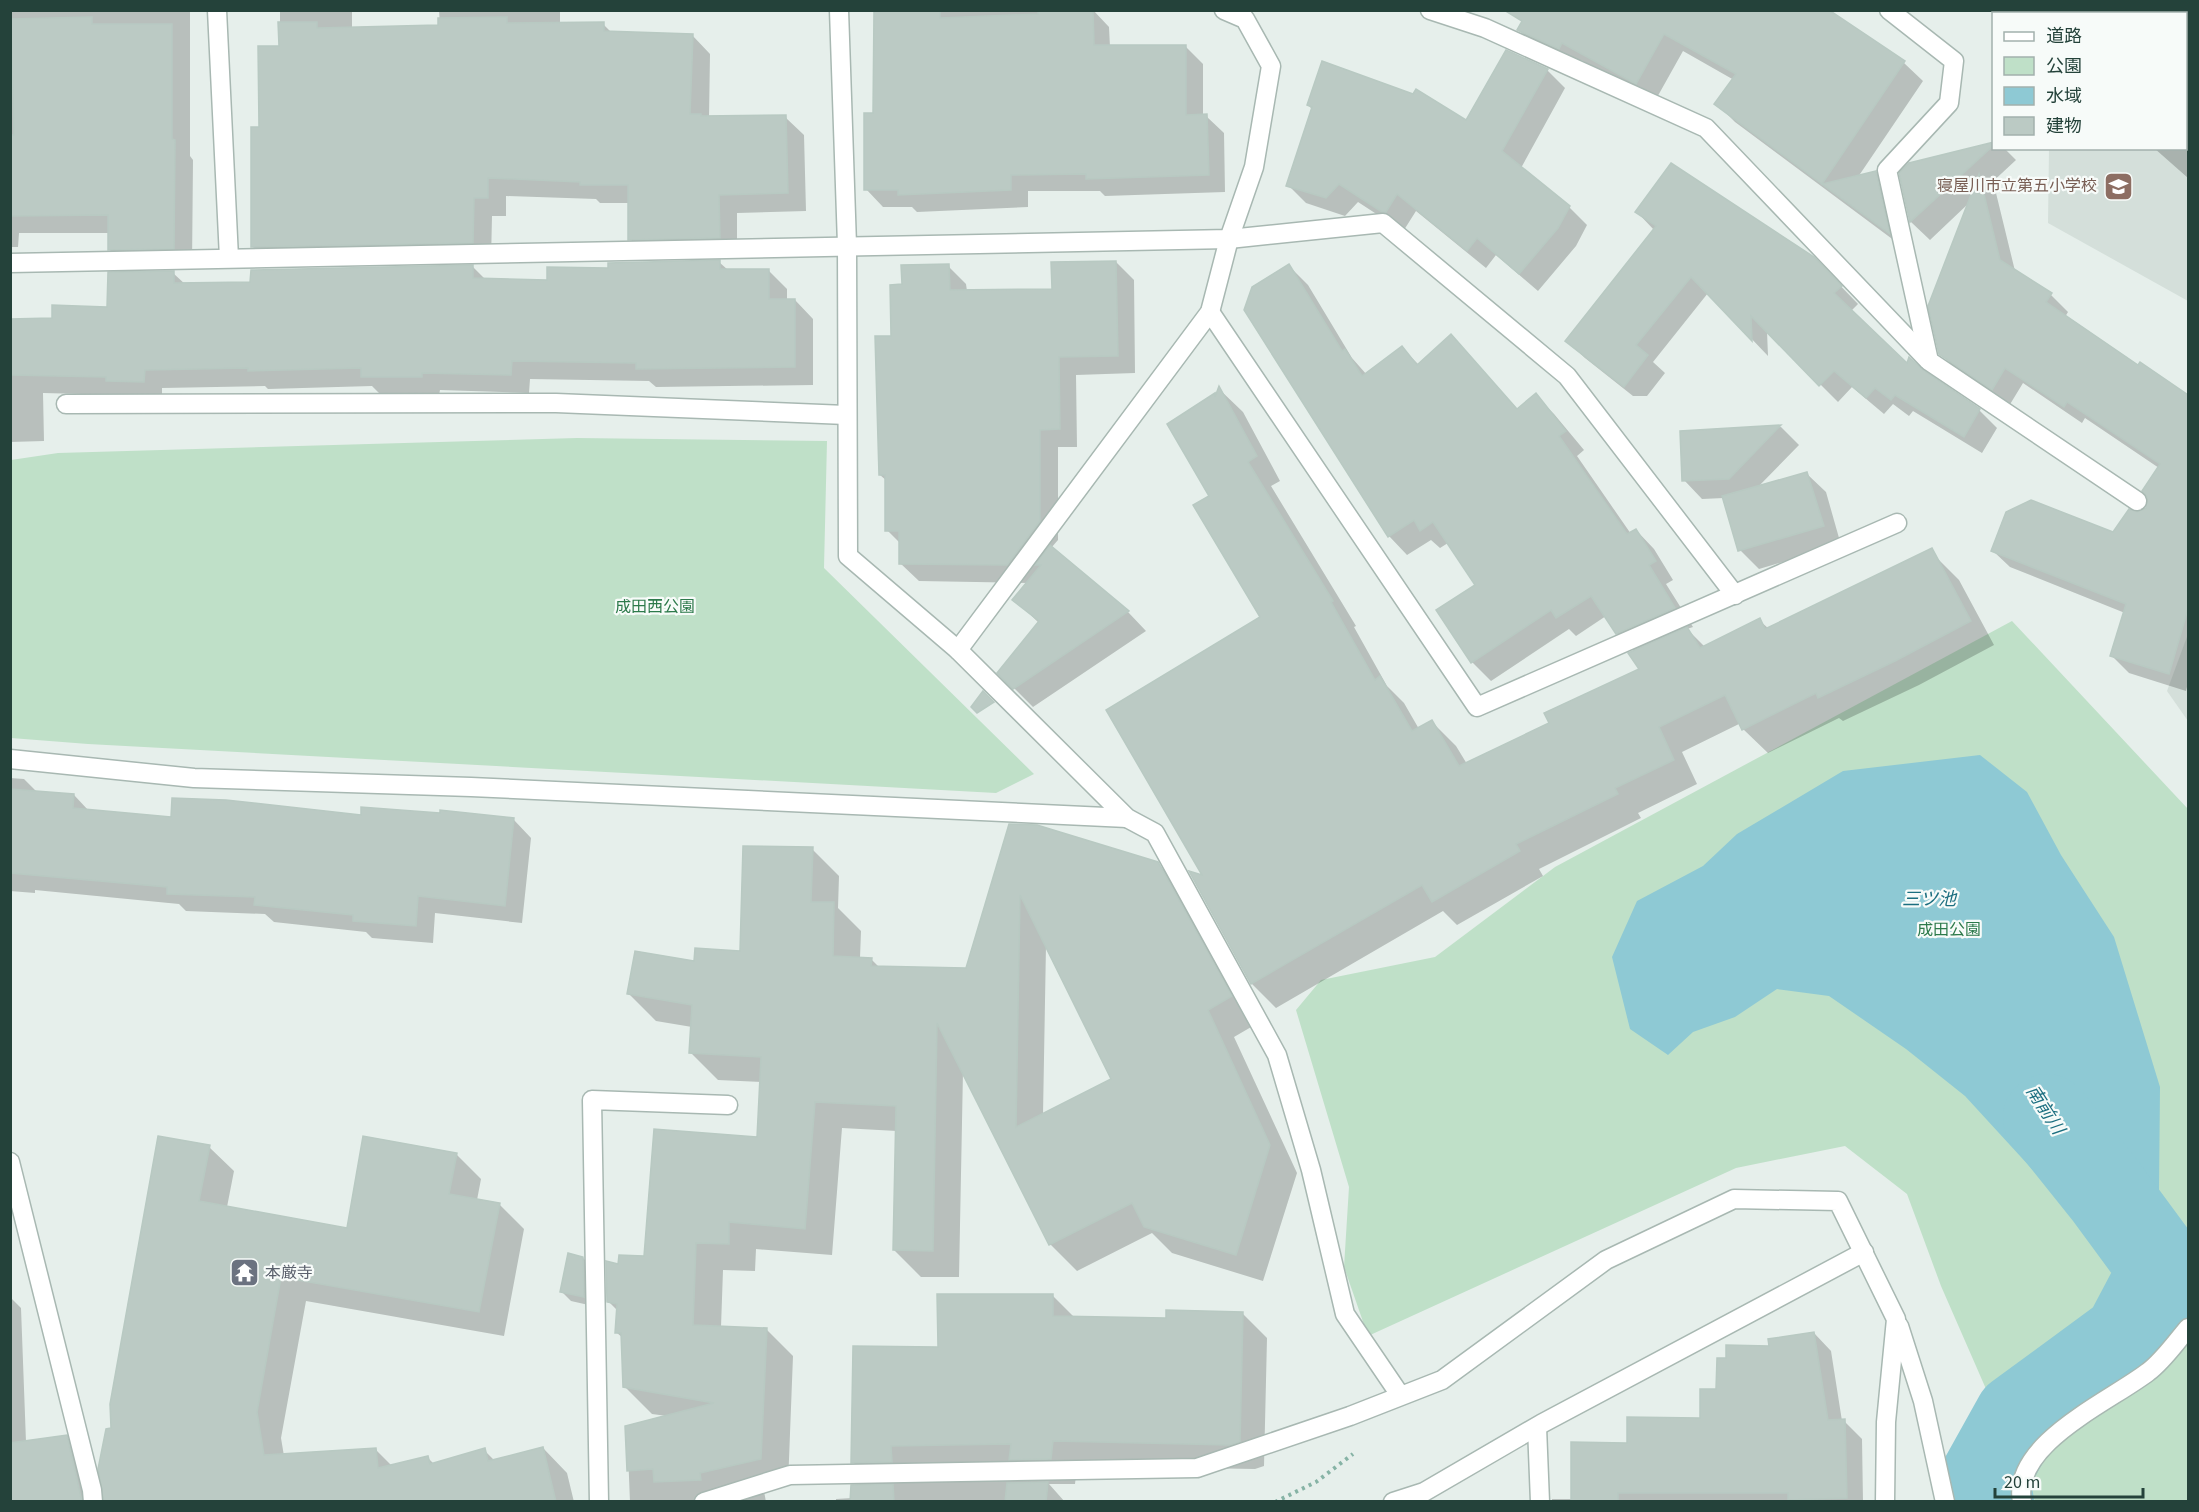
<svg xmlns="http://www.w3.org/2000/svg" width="2199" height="1512" font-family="'Source Sans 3','Noto Sans JP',sans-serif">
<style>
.built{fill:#d4dfda}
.green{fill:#bfe0c8}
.water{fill:#8ec9d4}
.shadow{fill:#0003;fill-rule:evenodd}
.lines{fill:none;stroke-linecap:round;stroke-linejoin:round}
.river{stroke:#8ec9d4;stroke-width:88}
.building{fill:#bbcac4;stroke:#b8c9c2;stroke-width:1.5;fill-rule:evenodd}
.lane-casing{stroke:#a8b8b2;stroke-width:21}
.street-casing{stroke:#a8b8b2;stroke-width:21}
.path{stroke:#86b3a5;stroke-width:4;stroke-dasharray:3 4.5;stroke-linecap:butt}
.lane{stroke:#fff;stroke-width:18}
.street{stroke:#fff;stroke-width:18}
.labels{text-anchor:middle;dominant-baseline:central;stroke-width:4.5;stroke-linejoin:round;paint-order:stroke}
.education-label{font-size:16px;fill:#785e54;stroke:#f7fbf9;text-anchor:end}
.park-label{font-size:16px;fill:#2d7a4b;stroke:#f7fbf9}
.worship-label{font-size:16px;fill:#5b616d;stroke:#f7fbf9;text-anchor:start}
.water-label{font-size:18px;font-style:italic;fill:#1c6f80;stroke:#f7fbf9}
</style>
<rect width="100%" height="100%" fill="#e6efeb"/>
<g class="built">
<polygon points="2049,11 2188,11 2188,301 2048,223 2049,149 2186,148 2186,14 2049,14"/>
<polygon points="2188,634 2188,721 2167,691"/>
</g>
<g class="green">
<polygon points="577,438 827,441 824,568 1034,774 996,793 88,744 11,738 11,460 58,453"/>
<polygon points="2012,621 2188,809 2188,1501 2035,1501 1941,1286 1907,1194 1845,1146 1736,1168 1368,1336 1344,1267 1349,1187 1296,1010 1321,980 1435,957 1555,867"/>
</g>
<polygon class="water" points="1980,755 2027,792 2061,855 2114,937 2160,1087 2159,1190 2107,1226 2054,1193 1965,1096 1906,1049 1829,996 1777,989 1735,1017 1693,1032 1668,1055 1630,1029 1612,957 1637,901 1703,866 1737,834 1843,771"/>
<g class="shadow">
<polygon points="10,10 190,10 190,156 193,160 192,266 128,268 109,249 109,233 19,233 18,247 10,247"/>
<polygon points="280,10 352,10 352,28 440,27 439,10 560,10 560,24 603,24 612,33 692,35 710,54 709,118 785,117 804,135 806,211 737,213 737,256 648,257 630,239 630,203 600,203 596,199 506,196 506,216 492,216 491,261 271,265 252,246 260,129 280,47"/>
<polygon points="875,10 1093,10 1109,27 1110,47 1185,46 1203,64 1203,116 1206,116 1224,133 1225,192 1105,196 1100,191 1028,191 1028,207 917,212 912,207 883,207 866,189 875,115"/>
<polygon points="1828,10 1904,63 1923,81 1858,177 1876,172 1894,191 1907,250 1735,122 1716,103 1734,80 1683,51 1655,101 1581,60 1577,67 1537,48 1519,30 1525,20"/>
<polygon points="1991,10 2071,10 2073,12 1995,14"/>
<polygon points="2188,29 2188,178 2154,148 2186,148 2186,33"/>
<polygon points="1547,70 1565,88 1521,168 1569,207 1587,225 1576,246 1538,291 1496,255 1486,268 1416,211 1404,230 1401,230 1358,202 1345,216 1306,203 1288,185 1313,110 1308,105 1466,123"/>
<polygon points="1994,143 1994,148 2004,148 2016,160 1988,186 1996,193 2015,271 2051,295 2068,312 2065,317 2138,367 2141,364 2188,397 2188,683 2186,691 2129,673 2112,656 2125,613 2010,567 1992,550 2114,534 2137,514 2147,509 2159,468 2085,418 2082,423 2023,383 2009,406 1958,371 1940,353 1969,203 1930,240 1911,222 1901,174"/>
<polygon points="1637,212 1831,276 1858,304 1851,311 1907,365 1922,372 1979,410 1997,428 1982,453 1913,411 1909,416 1893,404 1884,414 1852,387 1838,402 1767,331 1768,356 1708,293 1653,362 1665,373 1647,396 1633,396 1585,358 1567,341 1654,230"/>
<polygon points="719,262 728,270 768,270 787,289 787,300 795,300 813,319 813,385 656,387 649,381 530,379 529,393 440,390 439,395 381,395 372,386 268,389 265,386 162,388 162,400 126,399 121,395 43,393 44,441 10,442 10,320 54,320 109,308 173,273 186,285 252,283 473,267 486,280 549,282 610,269"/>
<polygon points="1116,262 1134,280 1135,373 1076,375 1077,447 1058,447 1058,540 1051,548 1128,612 1146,631 1033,707 999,673 1039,623 1014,599 1028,583 919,581 900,563 901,544 887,530 887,481 880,475 893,338 904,285 948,266 966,284 967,291 1053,290"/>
<polygon points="1289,266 1308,285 1352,358 1367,375 1402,348 1419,365 1451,336 1518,410 1535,395 1554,414 1584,450 1577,456 1631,534 1636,530 1654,549 1673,580 1666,584 1693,627 1687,629 1705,647 1759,620 1769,629 1934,555 1959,580 1994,645 1919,685 1843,721 1839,718 1768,753 1743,729 1741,723 1682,752 1697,784 1638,813 1641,818 1539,869 1543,876 1457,925 1443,911 1276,1008 1252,984 1192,874 1206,878 1262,618 1211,496 1215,395 1217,397 1219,389 1243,412 1280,481 1271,486 1356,626 1354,627 1387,686 1404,703 1419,729 1432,722 1456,746 1467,764 1551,724 1641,669 1635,652 1617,633 1606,616 1576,636 1569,629 1491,681 1472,662 1438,610 1477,585 1448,543 1440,548 1431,540 1407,555 1389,536"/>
<polygon points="1781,427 1799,445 1757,488 1807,474 1826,492 1841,545 1759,569 1740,550 1724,498 1702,499 1684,480 1681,432"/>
<polygon points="10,778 24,779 38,793 74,795 89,811 172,818 362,816 514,820 531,838 522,923 435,913 433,943 372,938 366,932 274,922 265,914 186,911 179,904 35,890 35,893 10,891"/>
<path d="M1011,825L1157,863L1185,891L1258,1023L1234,1037L1297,1173L1263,1281L1172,1253L1152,1233L1077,1271L1050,1244L963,1071L959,1277H921L894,1250L897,1131L842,1128L832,1255L756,1249L755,1271L723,1270L721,1327L766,1329L793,1356L788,1485L764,1491L766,1502H630L627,1427L667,1416L652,1414L625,1387L623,1338L617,1333L618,1311L608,1301L620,1266L646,1257L759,1139L762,1082L718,1080L691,1053L692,1027L656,1021L629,994L696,963L742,952L812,849L839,876L838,908L861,931L860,958L871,959L880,968L967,969ZM1046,945L1113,1079L1043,1115Z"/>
<polygon points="209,1147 234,1171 227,1207 348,1229 456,1154 481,1179 477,1200 499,1204 524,1229 504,1336 306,1301 281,1438 284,1456 375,1449 392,1466 428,1458 434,1464 484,1450 495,1461 543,1448 567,1473 574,1502 106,1502 112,1429"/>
<polygon points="583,1258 592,1267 593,1306 571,1301 562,1292"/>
<polygon points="1052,1295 1075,1318 1168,1320 1242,1313 1267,1338 1264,1466 1255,1469 1077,1466 1075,1484 1049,1484 1065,1502 836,1502 836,1499 852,1498 877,1486 853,1462 940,1349"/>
<polygon points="10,1297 21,1308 26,1442 66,1436 91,1461 100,1502 10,1502"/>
<polygon points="1814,1333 1831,1351 1842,1421 1844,1421 1862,1439 1863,1502 1552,1502 1552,1499 1572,1499 1629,1444 1701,1419 1717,1390 1727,1359 1771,1348"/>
<polygon points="1464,1500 1528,1500 1530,1502 1464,1502"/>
</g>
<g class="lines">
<polyline class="river" points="1990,1502 1984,1478 2018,1417 2127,1337 2163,1269 2107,1193 2047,1118"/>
</g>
<g class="building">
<polygon points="874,10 940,10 940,18 1038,14 1038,10 1093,10 1094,45 1186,45 1186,115 1207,114 1209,175 1086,179 1086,174 1011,175 1011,190 898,195 898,190 864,190 864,113 873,113"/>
<polygon points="1504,10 1829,10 1905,61 1822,184 1714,104 1736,74 1664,34 1636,84 1562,43 1559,49 1517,30 1522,21"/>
<polygon points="92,17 92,24 172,24 172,139 175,140 174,249 108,250 108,215 10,216 10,135 14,135 11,19"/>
<polygon points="507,17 507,23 604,22 604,31 693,34 690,114 701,114 701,116 786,115 788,193 719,195 720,238 628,240 628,185 580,185 580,182 488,178 488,198 474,198 473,243 251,247 251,127 259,127 258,46 279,46 278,22 317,22 317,28 438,25 438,18"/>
<polygon points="1506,50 1548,69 1502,151 1570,206 1558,228 1519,274 1477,238 1467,251 1397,194 1386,212 1382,212 1339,184 1326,198 1286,186 1312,107 1307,105 1322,61 1413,94 1416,89 1466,120"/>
<polygon points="1994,142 1994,145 1910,222 1899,173 1909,163"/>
<polygon points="1671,163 1814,257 1842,286 1834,293 1907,363 1909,357 1923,370 1980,409 1964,437 1895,395 1891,400 1875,388 1866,398 1834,371 1819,386 1751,316 1752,341 1691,277 1636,345 1648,355 1624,387 1565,341 1656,226 1635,212"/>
<polygon points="1876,171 1876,172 1890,234 1822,184"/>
<polygon points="1979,174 2000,260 2052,293 2046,302 2138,365 2140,362 2188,395 2188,609 2169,674 2110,656 2126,604 1991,551 2006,512 2031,500 2113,532 2129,509 2137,512 2146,508 2147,497 2142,491 2160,464 2067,402 2064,407 2005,368 1992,390 1939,354 1928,306"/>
<polygon points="720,260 720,269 769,269 769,299 795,299 795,367 636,369 636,363 512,361 511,375 422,373 422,377 361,377 361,368 248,371 248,368 145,370 144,382 106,381 106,377 10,375 10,319 52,318 52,305 107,307 108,272 174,271 174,283 250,282 251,270 473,265 473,278 547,280 547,267 608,268 608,263"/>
<polygon points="1116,261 1118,356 1059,357 1060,429 1040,430 1040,521 1007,565 899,564 899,531 885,531 885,475 879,475 875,336 891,336 890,285 902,284 901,265 949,264 950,290 1052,289 1051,262"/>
<polygon points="1289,264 1342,351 1345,349 1362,376 1402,346 1417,365 1451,334 1517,409 1536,393 1566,431 1559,436 1627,534 1636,529 1656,561 1649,565 1675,608 1616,634 1591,596 1556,618 1551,610 1471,663 1436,610 1475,585 1433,522 1420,531 1414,520 1388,537 1244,310 1252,287"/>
<polygon points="1219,386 1257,456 1248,462 1333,601 1331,602 1375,680 1380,676 1412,731 1432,720 1459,766 1549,723 1544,713 1639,669 1628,653 1687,627 1700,648 1760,618 1765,629 1932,548 1971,621 1895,661 1818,698 1816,693 1742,730 1725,695 1659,727 1674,760 1615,788 1618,794 1516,844 1520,851 1432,902 1422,885 1251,984 1189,871 1202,875 1106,710 1260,617 1193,505 1209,496 1167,424 1215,393 1215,397"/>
<polygon points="1781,425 1729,479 1682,481 1680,431"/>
<polygon points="1807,472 1824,526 1738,551 1722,496"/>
<polygon points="1050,545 1129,611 1013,689 997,673 1039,621 1012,600 1041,565 1035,565"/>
<polygon points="983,691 994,702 977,713 971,707"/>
<polygon points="10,789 74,794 73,808 171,817 172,798 226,800 361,815 361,807 440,813 440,810 514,818 505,906 418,896 416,926 353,921 353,915 254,905 255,897 167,894 167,887 10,873"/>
<path d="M1009,824L1037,825L1158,862L1232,996L1208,1010L1270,1145L1236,1255L1144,1227L1132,1203L1049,1245L937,1023L933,1251L893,1250L896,1106L815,1102L805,1229L729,1222V1244L696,1243L693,1325L767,1328L761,1459L700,1473L701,1480L654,1482L653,1469L627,1471L625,1426L714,1403L623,1387L621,1333H615L617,1304L607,1302L606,1261L618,1264L619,1255L644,1256L654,1129L757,1137L761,1057L689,1053L692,1005L627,994L635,951L694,961L695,948L740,951L743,846L813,847L811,902H834L833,956L872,958L871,966L966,968ZM1020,895L1111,1079L1016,1127Z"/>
<polygon points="158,1136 210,1145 199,1201 347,1228 363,1136 457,1153 449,1194 500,1203 479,1312 281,1277 257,1412 264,1455 376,1448 378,1468 428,1456 430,1464 485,1448 488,1461 543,1447 556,1502 104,1502 98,1469 106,1429 111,1428 110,1404"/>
<polygon points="568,1253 583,1257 584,1297 560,1292"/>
<polygon points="937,1294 1053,1294 1053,1316 1166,1318 1166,1310 1243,1312 1240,1442 1230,1445 1053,1441 1051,1459 1009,1460 1011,1444 891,1446 892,1462 851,1463 853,1346 938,1347"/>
<polygon points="1814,1332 1828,1420 1845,1419 1847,1498 1788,1500 1788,1493 1618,1493 1618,1502 1571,1502 1571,1442 1627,1443 1627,1417 1700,1418 1700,1389 1716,1389 1717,1358 1726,1358 1726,1345 1769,1346 1768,1339"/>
<polygon points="67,1435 82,1502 10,1502 10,1443"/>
<polygon points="1048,1482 1046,1502 1005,1502 1007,1483"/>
<polygon points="893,1484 894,1502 850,1502 851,1485"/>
</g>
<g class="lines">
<defs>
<g id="lane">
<polyline points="66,404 556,403 846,415"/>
<polyline points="1537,1427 1540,1502"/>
</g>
<g id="street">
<polyline points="217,10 229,258"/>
<polyline points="839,10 847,245 848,556 958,650 1127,818 1155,833 1277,1055 1311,1170 1345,1314 1400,1395"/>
<polyline points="1430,10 1485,28 1706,128 1928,360"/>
<polyline points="1889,10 1954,61 1949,103 1887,170 1929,361 2137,501"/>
<polyline points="10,263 1229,239 1383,223 1567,376 1735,595"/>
<polyline points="1210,312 1477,707 1897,523"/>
<polyline points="958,650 1210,312 1229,239 1254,167 1271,66 1245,19 1224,10"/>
<polyline points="10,759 194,778 471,787 1127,818"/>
<polyline points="10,1162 92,1490 93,1502"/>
<polyline points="1899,1326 1923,1401 1945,1502"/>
<polyline points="599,1502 592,1100 728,1105"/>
<polyline points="704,1502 790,1475 1197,1468 1350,1416 1442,1380 1606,1260 1734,1199 1838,1201 1896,1319 1886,1422 1885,1502"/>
<polyline points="1393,1502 1424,1492 1541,1424 1864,1252"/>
<path d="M2022,1502C2011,1444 2109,1402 2148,1372C2163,1361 2176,1342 2188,1328"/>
</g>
</defs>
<use href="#lane" class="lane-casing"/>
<use href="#street" class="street-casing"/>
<polyline class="path" points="1275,1502 1316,1482 1353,1454"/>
<use href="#lane" class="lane"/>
<use href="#street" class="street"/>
</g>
<defs>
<symbol id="school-square" viewBox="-11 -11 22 22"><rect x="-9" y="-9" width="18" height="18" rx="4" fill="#8d6e63" stroke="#f7fbf9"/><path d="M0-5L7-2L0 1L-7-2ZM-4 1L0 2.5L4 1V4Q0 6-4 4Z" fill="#fff"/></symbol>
<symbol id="temple-square" viewBox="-11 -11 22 22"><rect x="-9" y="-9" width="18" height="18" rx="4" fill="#6b7280" stroke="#f7fbf9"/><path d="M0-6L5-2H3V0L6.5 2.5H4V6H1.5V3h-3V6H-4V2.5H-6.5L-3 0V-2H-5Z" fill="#fff"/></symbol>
</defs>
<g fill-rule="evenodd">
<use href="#school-square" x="2102" y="170" width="33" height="33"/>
<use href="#temple-square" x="228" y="1256" width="33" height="33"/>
</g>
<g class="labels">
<g class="education-label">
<text x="2097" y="186">寝屋川市立第五小学校</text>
</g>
<g class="park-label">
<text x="655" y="607">成田西公園</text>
<text x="1949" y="930">成田公園</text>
</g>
<g class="worship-label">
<text x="265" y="1273">本厳寺</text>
</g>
<g class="water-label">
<text x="1929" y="899">三ツ池</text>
<text transform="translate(2045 1110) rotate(57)">南前川</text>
</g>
</g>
<rect width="2199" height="1512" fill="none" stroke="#24423a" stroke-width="24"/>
<rect x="1992" y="12" width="195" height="138" fill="#f7fbf9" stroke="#a3b1ad" stroke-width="1.5"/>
<rect x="2004" y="32" width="30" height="9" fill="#ffffff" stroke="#a3b1ad" stroke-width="1.5"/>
<text x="2046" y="42" font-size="18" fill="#24423a">道路</text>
<rect x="2004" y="57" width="30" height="18" fill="#bfe0c8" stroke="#a3b1ad" stroke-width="1.5"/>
<text x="2046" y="72" font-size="18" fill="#24423a">公園</text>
<rect x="2004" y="87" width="30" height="18" fill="#8ec9d4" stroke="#a3b1ad" stroke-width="1.5"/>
<text x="2046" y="102" font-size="18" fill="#24423a">水域</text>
<rect x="2004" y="117" width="30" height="18" fill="#bbcac4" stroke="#a3b1ad" stroke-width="1.5"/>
<text x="2046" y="132" font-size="18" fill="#24423a">建物</text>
<path d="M1995 1488v9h148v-9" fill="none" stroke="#24423a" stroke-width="3"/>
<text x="2004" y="1488" font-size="18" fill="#24423a" stroke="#f7fbf9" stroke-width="4.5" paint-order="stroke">20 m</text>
</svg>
